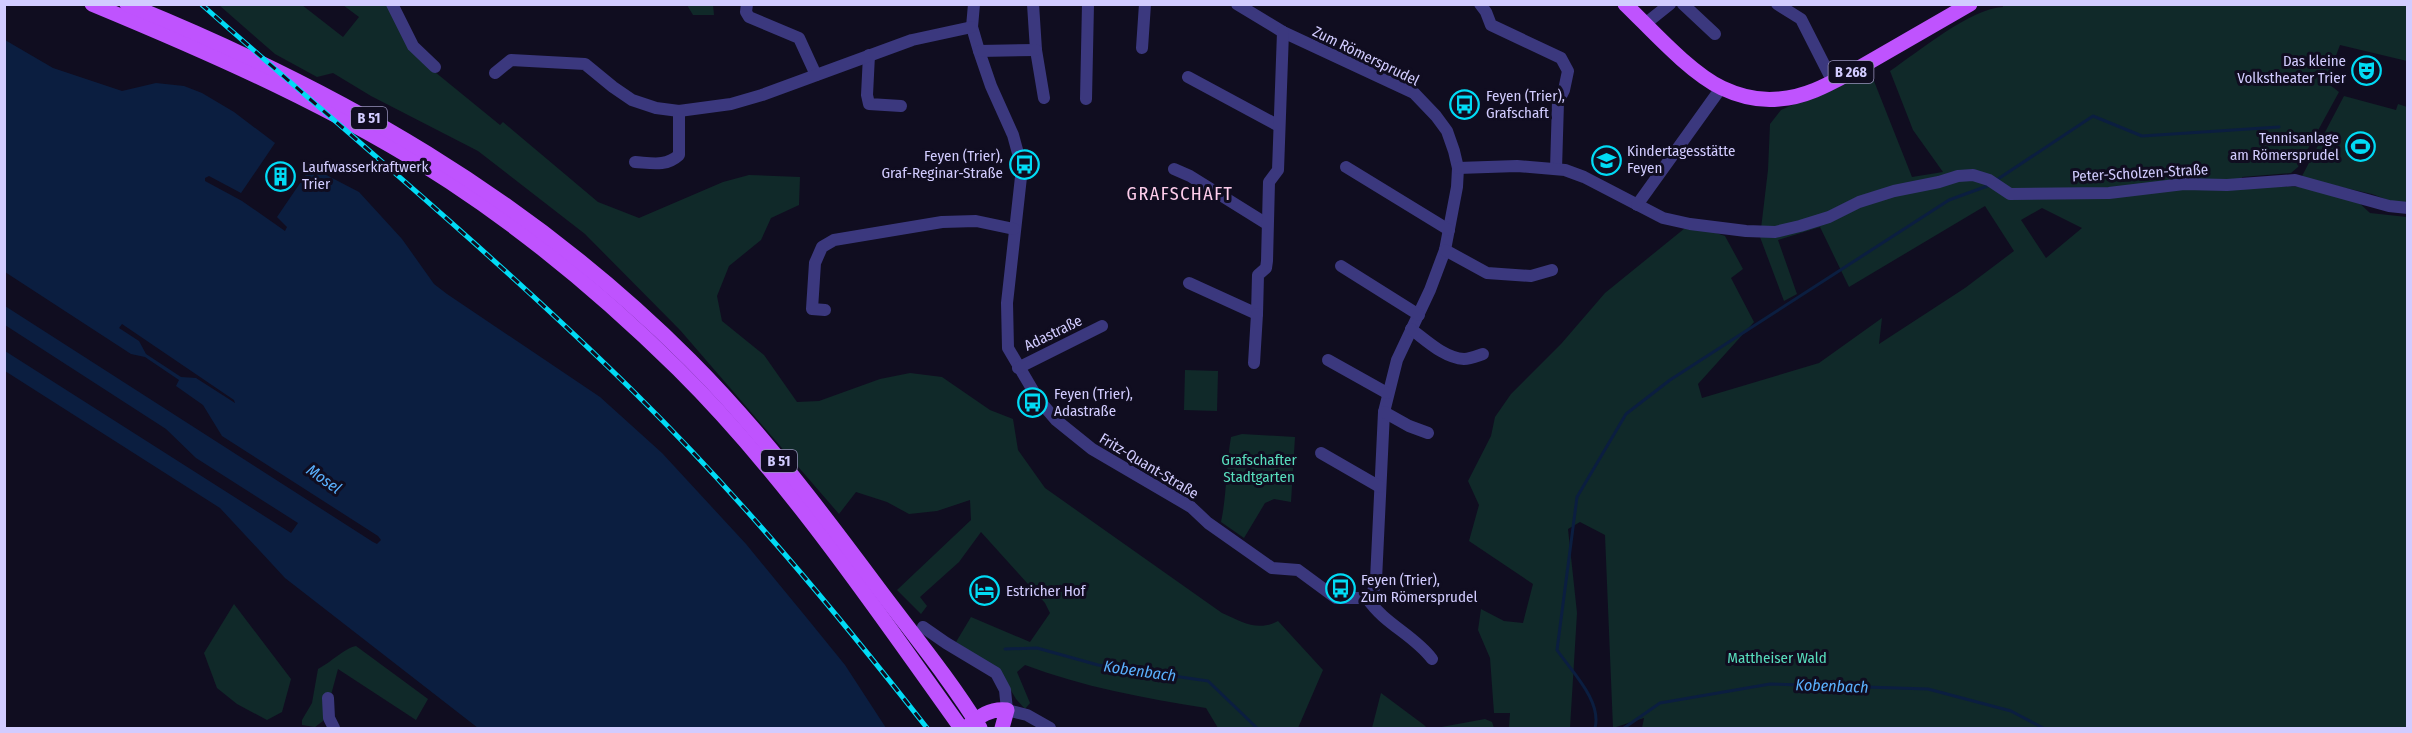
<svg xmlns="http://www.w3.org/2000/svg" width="2412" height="733" font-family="'Fira Sans Condensed',sans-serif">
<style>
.green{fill:#102929;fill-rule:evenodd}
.water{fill:#0b1e40;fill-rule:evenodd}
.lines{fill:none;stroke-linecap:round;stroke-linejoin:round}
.stream{stroke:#0b1e40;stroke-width:3}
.minor{stroke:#3b387e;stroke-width:12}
.major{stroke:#bf53fe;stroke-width:15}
.rail-casing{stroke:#01dbf5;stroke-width:5}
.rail{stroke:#100d20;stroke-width:3;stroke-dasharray:9;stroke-linecap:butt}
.labels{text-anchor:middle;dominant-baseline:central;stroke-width:6;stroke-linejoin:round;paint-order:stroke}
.shield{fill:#100d20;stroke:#9893bc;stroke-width:1.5}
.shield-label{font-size:14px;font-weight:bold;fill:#d2ccff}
.street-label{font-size:15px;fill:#d2ccff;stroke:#100d20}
.poi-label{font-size:15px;fill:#d2ccff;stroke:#100d20;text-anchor:start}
.park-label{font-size:15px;fill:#58debd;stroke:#100d20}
.water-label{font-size:16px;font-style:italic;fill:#5ab1fe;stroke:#100d20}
.quarter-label{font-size:18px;letter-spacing:1.5px;fill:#ffceec;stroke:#100d20}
</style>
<rect width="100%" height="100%" fill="#100d20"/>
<g class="green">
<path d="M2002,4L2407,5V61L2340,45L2332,66L2330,85L2339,92L2298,167L2291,173L2242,177L2241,185L2307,187L2354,198L2370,213L2407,217V728H1642L1644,718L1613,728L1605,535L1580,522L1568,529L1577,613L1570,728H1509L1510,713H1494L1490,658L1478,630L1481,609L1504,621L1523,623L1533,584L1469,541L1479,505L1468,481L1491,436L1495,417L1511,394L1561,344L1605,293L1690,224L1725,236L1743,269L1731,278L1754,322L1698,384L1702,398L1819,363L1882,318L1879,344L1965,288L2014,251L1985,206L1849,287L1820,227L1778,240L1797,294L1784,301L1760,237L1768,170L1770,124L1781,110L1870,71L1912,177L1943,172L1913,130L1890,71C1918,52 1971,8 2003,7ZM2042,208L2082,228L2046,258L2021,220Z"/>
<path d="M219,5H302L343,37L359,17L343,5H388L435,72L500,125L503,122L598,202L639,218L723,182L749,175L800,177L799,205L771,218L761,240L729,266L717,296L722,321L764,355L797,402L819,401L880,379L910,373L942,377L990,410L1013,419L1018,450L1045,488L1222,613C1242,622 1258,632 1278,621L1323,670L1298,728H1218L1206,708C1144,698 1083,687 1025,665L1017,672L1030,703L1025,709L1016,699L999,670L956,642L971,617L1030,642L1050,613L1045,603L981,532L959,562L920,597L927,606L921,614L897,590L971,520L970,500L937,511L909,514L887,502L856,492L839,514L680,330L585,234L478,151L371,96L333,73L317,77L275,54Z"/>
<polygon points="687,5 713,5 714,15 693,15"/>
<polygon points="2344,96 2396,110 2398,104 2407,107 2407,203 2393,202 2372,194 2301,178"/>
<polygon points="1185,370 1218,371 1217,411 1184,410"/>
<path d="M1242,434L1295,437L1291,502L1274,499L1265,503L1244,538L1221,522C1227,494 1226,465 1231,437Z"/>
<polygon points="234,604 291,679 282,712 267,720 237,704 217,688 204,653"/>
<path d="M356,646L428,699L416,720L338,669L331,695L324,694L323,721L315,727L302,725V720L312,703L318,669C330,663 345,648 356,646Z"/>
<polygon points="1381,693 1424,725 1427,728 1372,728"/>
<polygon points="1485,719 1492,722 1494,728 1436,728"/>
</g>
<path class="water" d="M5,40L53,68L122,91L156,83L184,86L202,93L234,112L275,143L241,193L209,176L205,178V181L242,201L285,231L287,227L277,217L311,167L359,192L402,239L434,284L447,294L600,397L662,453L746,544L806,617L845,665L886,728H478L285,578L220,508L5,371V351L291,533L298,523L196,458L166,429L5,325V306L373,542L377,544L381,540L378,536L222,436L203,405L176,386L179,380L145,357L131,354L5,272ZM122,324L234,400L235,403L196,378L181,377L146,354L139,341L119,328Z"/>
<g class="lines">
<g class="stream">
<polyline points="1995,181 2093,116 2142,136 2279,127"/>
<polyline points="1005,649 1037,648 1098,665 1208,681 1257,728"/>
<path d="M1595,728C1602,701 1572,672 1557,650L1577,497L1626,414L1670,380L1949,200L1990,185"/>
<polyline points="1624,728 1660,703 1770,684 1928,689 2011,711 2043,728"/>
</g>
<g class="minor">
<polyline points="392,4 413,46 435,67"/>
<polyline points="747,4 746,12 749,17 799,38 816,75"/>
<polyline points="974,4 972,27 979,51 991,86 1013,135 1022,168 1007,303 1008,348 1038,399 1056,420 1092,449 1191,507 1208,523 1272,568 1298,570 1336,598 1367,598"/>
<polyline points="1033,4 1036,50 1044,98"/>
<polyline points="1237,4 1283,32 1414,93 1436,116 1447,131 1454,151 1458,168 1457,187 1445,250 1430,290 1397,360 1384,412 1376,580 1373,592 1367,598"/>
<polyline points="1480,4 1486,12 1491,25 1561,58 1568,71 1564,90 1558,102 1556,169"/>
<polyline points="1683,4 1715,34"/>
<polyline points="1777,4 1801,19 1833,82"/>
<polyline points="1645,24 1670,4"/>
<polyline points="1142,48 1145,4"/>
<polyline points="979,51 1036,50"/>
<polyline points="869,55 867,95 869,104 901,106"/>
<polyline points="495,73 511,60 585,64 613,87 632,100 656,108 679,111 731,104 762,95 912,40 972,27"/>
<polyline points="1188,77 1279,126"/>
<polyline points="1086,99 1088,4"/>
<path d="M635,162C651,163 666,167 679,155V111"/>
<polyline points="1346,167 1449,230"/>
<polyline points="1458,168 1517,166 1565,170 1584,177 1663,218 1690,224 1746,231 1775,232 1800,226 1829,217 1859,202 1894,191 1939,182 1958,176 1973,175 1989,180 2010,194 2109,193 2184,184 2227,185 2295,180 2389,206 2408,208"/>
<polyline points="1174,169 1190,176 1267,224"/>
<polyline points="1637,205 1721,88"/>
<polyline points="1445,250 1487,273 1531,276 1552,270"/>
<polyline points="1341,266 1419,315"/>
<polyline points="1189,283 1257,314 1258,275 1266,268 1267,261 1269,182 1278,170 1283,32"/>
<polyline points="825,310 812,309 815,263 822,247 834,240 942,222 976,221 1014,229"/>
<path d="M1411,329C1426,340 1444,358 1464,359C1470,359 1477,356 1483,354"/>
<polyline points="1328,360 1387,393"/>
<polyline points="1254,363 1257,314"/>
<polyline points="1018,368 1102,326"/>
<polyline points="1384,412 1409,426 1428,433"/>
<polyline points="1321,453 1380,487"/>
<path d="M1367,598C1384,624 1414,635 1432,659"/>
<polyline points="923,627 946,643 996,673 1005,690 1007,710 1027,715 1050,728"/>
<polyline points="328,698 329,718 334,728"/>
</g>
<g class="major">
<path d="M92,4C215,55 338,109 450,182C532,236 608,300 678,369C786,476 873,605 961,728"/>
<path d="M127,4C339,90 527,197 690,360C758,428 818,507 876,585C911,632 949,678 980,728"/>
<path d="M1625,4C1652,30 1689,72 1722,88C1739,96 1760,101 1779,99C1809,97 1834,81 1859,68C1896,47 1933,25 1970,4"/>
<path d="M967,727C980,716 990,708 1007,710L1002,728"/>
</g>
<defs>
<path id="rail" d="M201,4C347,133 497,257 636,394C741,498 836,612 927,728"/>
</defs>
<use href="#rail" class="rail-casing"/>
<use href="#rail" class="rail"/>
</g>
<defs>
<symbol id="theatre-ring" viewBox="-11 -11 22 22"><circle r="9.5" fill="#100d20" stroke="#01dbf5" stroke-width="1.5"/><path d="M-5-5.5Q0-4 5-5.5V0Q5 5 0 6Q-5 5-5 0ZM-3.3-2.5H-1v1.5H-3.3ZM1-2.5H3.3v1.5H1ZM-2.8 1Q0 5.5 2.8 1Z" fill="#01dbf5"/></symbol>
<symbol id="bus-ring" viewBox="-11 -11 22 22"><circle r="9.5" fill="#100d20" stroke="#01dbf5" stroke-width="1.5"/><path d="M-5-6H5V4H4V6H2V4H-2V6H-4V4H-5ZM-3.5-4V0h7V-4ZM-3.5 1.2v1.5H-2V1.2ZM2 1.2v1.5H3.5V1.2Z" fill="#01dbf5"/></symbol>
<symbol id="stadium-ring" viewBox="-11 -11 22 22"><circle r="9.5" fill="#100d20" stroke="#01dbf5" stroke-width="1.5"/><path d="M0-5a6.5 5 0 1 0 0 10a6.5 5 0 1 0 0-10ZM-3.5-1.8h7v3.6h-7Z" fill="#01dbf5"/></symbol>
<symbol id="school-ring" viewBox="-11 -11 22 22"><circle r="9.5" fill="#100d20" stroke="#01dbf5" stroke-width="1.5"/><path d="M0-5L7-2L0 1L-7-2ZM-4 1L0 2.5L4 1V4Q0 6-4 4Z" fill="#01dbf5"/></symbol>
<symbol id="building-ring" viewBox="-11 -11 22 22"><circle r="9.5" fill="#100d20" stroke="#01dbf5" stroke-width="1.5"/><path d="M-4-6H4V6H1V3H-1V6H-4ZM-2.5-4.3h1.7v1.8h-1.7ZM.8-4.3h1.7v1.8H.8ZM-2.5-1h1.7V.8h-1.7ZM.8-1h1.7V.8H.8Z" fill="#01dbf5"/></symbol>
<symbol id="hotel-ring" viewBox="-11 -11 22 22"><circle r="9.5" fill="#100d20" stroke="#01dbf5" stroke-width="1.5"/><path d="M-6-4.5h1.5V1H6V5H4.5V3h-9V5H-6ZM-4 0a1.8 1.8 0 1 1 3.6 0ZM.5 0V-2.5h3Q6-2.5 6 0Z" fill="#01dbf5"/></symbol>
</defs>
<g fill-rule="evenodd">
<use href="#theatre-ring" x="2350" y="54" width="33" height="33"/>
<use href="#bus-ring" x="1448" y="88" width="33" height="33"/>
<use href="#stadium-ring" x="2344" y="130" width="33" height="33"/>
<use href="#school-ring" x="1590" y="144" width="33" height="33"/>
<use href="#bus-ring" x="1008" y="148" width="33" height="33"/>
<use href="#building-ring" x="264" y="160" width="33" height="33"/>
<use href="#bus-ring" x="1016" y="386" width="33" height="33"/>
<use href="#bus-ring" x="1324" y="572" width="33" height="33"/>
<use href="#hotel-ring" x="968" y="574" width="33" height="33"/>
</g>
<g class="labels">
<g class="shield">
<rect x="1828.5" y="61" width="45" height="22" rx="4.5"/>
<rect x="351" y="107" width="36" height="22" rx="4.5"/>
<rect x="761" y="450" width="36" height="22" rx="4.5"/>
</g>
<g class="shield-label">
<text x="1851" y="72">B 268</text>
<text x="369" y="118">B 51</text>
<text x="779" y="461">B 51</text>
</g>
<g class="street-label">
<text transform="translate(1366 56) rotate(26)">Zum Römersprudel</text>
<text transform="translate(2140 173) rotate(-3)">Peter-Scholzen-Straße</text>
<text transform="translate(1053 333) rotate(-26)">Adastraße</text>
<text transform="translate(1149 466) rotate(31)">Fritz-Quant-Straße</text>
</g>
<g class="poi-label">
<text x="2346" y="61" text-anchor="end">Das kleine<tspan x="2346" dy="17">Volkstheater Trier</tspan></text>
<text x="1486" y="96">Feyen (Trier),<tspan x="1486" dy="17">Grafschaft</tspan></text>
<text x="2339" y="138" text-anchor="end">Tennisanlage<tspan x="2339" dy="17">am Römersprudel</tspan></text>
<text x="1627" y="151">Kindertagesstätte<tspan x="1627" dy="17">Feyen</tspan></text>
<text x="1003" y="156" text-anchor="end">Feyen (Trier),<tspan x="1003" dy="17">Graf-Reginar-Straße</tspan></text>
<text x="302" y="167">Laufwasserkraftwerk<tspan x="302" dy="17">Trier</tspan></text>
<text x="1054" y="394">Feyen (Trier),<tspan x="1054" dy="17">Adastraße</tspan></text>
<text x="1361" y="580">Feyen (Trier),<tspan x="1361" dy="17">Zum Römersprudel</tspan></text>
<text x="1006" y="591">Estricher Hof</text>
</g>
<g class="park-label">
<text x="1259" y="460">Grafschafter<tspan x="1259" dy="17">Stadtgarten</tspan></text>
<text x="1777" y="658">Mattheiser Wald</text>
</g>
<g class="water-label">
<text transform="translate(324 479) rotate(35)">Mosel</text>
<text transform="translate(1140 671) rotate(8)">Kobenbach</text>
<text transform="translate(1832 686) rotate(2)">Kobenbach</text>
</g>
<g class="quarter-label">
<text x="1180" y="194">GRAFSCHAFT</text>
</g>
</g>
<rect width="2412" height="733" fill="none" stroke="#d2ccff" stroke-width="12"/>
</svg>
